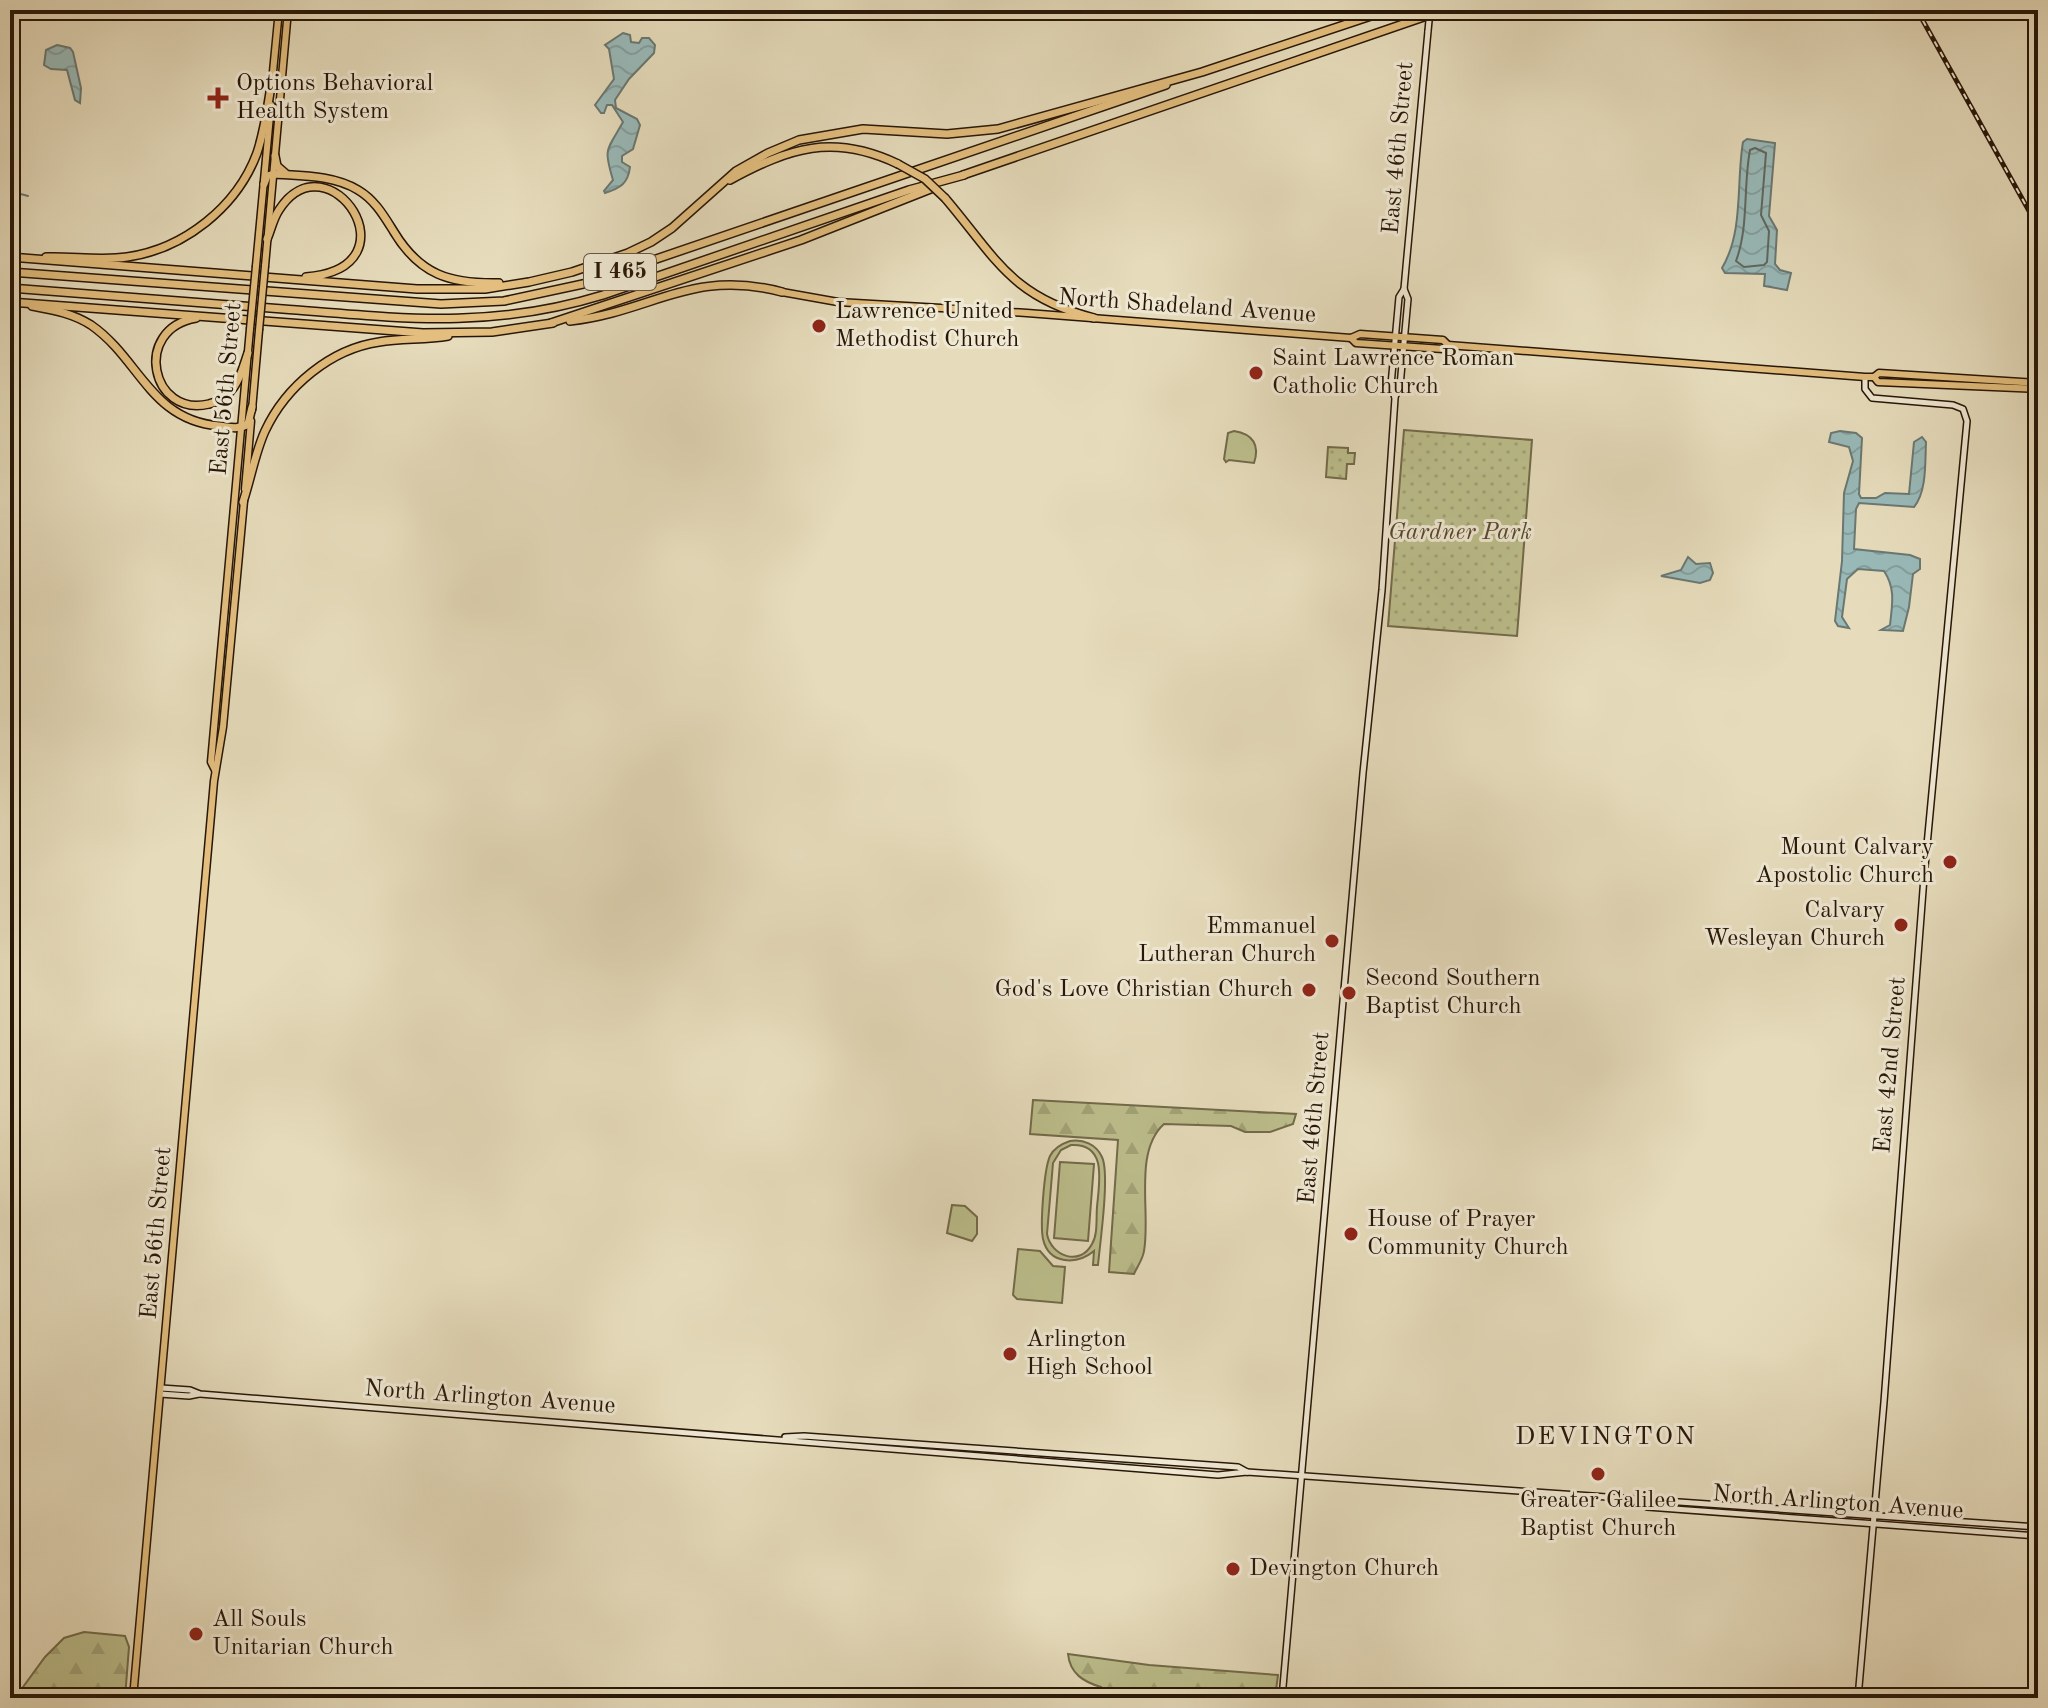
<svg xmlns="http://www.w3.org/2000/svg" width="2048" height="1708" font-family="'Old Standard TT',serif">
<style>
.forest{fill:url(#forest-firs);stroke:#726a4a;stroke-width:2}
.park{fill:url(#park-dots);stroke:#726a4a;stroke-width:2}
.pitch{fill:#bcbe8c;stroke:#726a4a;stroke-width:2;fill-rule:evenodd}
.water{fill:url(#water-waves);stroke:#6b7872;stroke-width:2}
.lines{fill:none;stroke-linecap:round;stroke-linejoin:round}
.shore{stroke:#606860;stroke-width:2}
.stream{stroke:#6b7872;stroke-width:2}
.secondary-casing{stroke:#271607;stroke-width:8}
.primary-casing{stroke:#271607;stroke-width:9}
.highway-casing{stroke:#271607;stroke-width:10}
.secondary{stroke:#efe8d3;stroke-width:5}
.primary{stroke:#e3be7e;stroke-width:6}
.highway{stroke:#e3be7e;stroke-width:7}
.rail-casing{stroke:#271607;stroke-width:5}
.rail{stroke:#efe8d3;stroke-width:2;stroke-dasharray:6;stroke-linecap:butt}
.secondary-bridge-casing{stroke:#271607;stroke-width:8;stroke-linecap:butt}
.primary-bridge-casing{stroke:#271607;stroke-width:9;stroke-linecap:butt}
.highway-bridge-casing{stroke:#271607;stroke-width:10;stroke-linecap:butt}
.secondary-bridge{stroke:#efe8d3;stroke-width:5}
.primary-bridge{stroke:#e3be7e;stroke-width:6}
.highway-bridge{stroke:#e3be7e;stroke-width:7}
.poi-dot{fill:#8f2418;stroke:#efe8d3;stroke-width:3}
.labels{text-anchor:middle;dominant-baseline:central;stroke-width:6;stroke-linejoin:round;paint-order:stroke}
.shield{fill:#efe8d3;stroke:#635544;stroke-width:2}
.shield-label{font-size:22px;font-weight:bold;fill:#271607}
.poi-label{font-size:24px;fill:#271607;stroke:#efe8d3;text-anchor:start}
.street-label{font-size:24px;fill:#271607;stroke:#efe8d3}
.park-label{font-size:24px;font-style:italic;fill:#54482f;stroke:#efe8d3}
.neighbourhood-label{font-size:26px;letter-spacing:2px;fill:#271607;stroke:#efe8d3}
</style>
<defs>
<pattern id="forest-firs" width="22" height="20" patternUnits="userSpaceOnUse" patternTransform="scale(2)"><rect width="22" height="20" fill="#bcbe8c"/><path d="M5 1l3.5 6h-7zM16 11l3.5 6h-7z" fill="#a2a377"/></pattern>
<pattern id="park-dots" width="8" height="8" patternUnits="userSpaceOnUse" patternTransform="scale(2)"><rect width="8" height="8" fill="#bcbe8c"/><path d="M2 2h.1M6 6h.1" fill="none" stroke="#a2a377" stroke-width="1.8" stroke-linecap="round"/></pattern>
<pattern id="water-waves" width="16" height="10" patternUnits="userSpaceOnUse" patternTransform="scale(2)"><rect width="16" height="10" fill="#99bab9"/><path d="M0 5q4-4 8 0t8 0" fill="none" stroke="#849f9e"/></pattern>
</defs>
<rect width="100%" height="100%" fill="#e6dcbc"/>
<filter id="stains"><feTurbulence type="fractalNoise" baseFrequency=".0025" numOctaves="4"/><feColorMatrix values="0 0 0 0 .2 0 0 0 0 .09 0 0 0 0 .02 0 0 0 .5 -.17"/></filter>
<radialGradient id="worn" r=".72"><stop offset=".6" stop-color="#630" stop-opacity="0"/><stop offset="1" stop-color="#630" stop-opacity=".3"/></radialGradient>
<g class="forest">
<path d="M1033,1100L1296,1114L1293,1124L1270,1132H1245L1231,1126L1164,1124C1133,1152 1151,1213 1144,1251C1143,1259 1137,1267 1134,1274L1109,1272L1118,1140L1030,1134Z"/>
<polygon points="84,1632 125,1636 129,1647 125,1698 15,1698 45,1657 64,1638"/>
<path d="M1068,1654L1149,1665L1278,1675L1275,1698H1100L1101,1687C1084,1682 1070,1674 1068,1654Z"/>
</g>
<g class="park">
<polygon points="1404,430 1532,440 1517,636 1388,626"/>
<polygon points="1328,447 1348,448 1348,453 1355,453 1354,464 1347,464 1346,479 1326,477"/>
</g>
<g class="pitch">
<path d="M1234,431C1253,434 1260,445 1254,463L1229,460L1226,462L1224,459L1228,433Z"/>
<path d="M1070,1141C1083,1139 1096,1144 1102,1157C1110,1174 1100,1243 1098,1265H1093L1094,1251C1077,1265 1049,1265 1043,1239C1040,1225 1044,1169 1050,1156C1054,1148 1061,1144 1070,1141ZM1071,1145C1108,1143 1099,1183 1097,1207C1096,1219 1098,1234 1092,1244C1080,1267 1051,1256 1047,1234L1053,1163L1061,1150Z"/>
<polygon points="1060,1162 1094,1164 1088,1241 1054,1238"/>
<polygon points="952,1205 965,1206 977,1217 977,1234 972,1241 947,1233"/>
<polygon points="1018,1249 1040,1251 1053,1266 1065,1267 1062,1303 1017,1299 1013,1295"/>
</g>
<g class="water">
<path d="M623,33L630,35L631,42L639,43L642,38H649L655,45L654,53L629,79L615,100L616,108L637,119L640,125L633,149L622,156V162L630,167C628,184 620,188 605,193L604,191L613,180C603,147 607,151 623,122L612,105H607L604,113H601L595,105L614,79L609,49L605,45Z"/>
<polygon points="57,45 70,48 73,52 81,88 80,103 75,100 67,70 51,69 44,65 46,50"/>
<path d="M1747,139L1775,143L1769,216L1777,230L1775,264L1780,270L1791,273L1787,290L1764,286L1765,274L1725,273L1722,268C1744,231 1736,183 1743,142Z"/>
<path d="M1840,431L1856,433L1862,438L1859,494L1861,498H1876L1885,493L1909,494L1914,442L1922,437L1926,442C1925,462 1927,491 1914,507L1859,503L1856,509L1854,549L1910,555L1920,559V569L1913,574L1909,607L1903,631L1881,630L1890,625C1892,605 1896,589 1884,571L1858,569L1847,579L1842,617L1849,628L1838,626L1835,621L1842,561L1844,493L1853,461L1849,447L1829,442L1831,433Z"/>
<polygon points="1688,557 1696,564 1710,563 1713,573 1710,580 1700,583 1661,576 1681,570"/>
</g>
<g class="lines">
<path class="shore" d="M1755,148L1766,153L1761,215L1769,231L1767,262L1764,265L1744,267L1736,261C1749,226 1743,187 1750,150Z"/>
<polyline class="stream" points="10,191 28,196"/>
<defs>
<g id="secondary">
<polyline points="1395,397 1400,386 1408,299 1404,289 1406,267 1428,31"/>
<polyline points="161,1388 190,1390 200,1394 1155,1470 1218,1475 1247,1472 2038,1527"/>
<polyline points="160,1394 189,1396 199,1394"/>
<polyline points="785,1437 804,1436 1238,1467 1247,1472"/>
<polyline points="1638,1501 1647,1507 2038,1536"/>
<polyline points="1282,1698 1363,773 1382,590 1395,398 1391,385 1399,297 1404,289"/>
<polyline points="1858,1698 1884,1402 1924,877 1967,421 1963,409 1953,405 1872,398 1865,389 1865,377"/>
</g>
<g id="primary">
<polyline points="272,82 279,10"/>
<polyline points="256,266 271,105"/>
<polyline points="265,266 288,10"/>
<polyline points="782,292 838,302 1027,313 1351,338 1360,334 1443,340 1448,345"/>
<polyline points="1351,338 1356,343 1443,349 1448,345 1865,377 1874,377 1879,373 2038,383"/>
<polyline points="1874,377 1878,382 2038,389"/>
<polyline points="252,410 259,330"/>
<polyline points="245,489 251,421"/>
<polyline points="215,770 211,762 250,329"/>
<polyline points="133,1698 214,781 223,727 244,501"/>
</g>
<g id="highway">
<polyline points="275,156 277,166 285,173"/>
<polyline points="963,175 1444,10"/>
<path d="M730,180C789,148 833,133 898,164"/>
<path d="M264,184L267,176L274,174C302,176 333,175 358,190C375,200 384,216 394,232C420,275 450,284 499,283"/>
<path d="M945,198C996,258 1011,297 1094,318"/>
<path d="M267,239C271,230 273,219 279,210C328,134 420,268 306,277"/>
<polyline points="10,257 417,289 485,289 529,282 572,272 628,253 651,242 672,228 736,171 768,153 799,140 863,129 947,134 998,129 1202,72 1389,10"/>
<path d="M46,257C73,256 100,261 127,257C184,249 237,207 257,153C265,129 268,104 272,80"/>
<polyline points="10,272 441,304 504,301 583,284 1166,85"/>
<path d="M10,288C101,295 192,302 283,309C399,318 489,330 603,295L909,190L964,175"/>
<polyline points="10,302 423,333 492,332 553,323"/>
<path d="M32,306C53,310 72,313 91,325C140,359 150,420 219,426C229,427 240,430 248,424L252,407"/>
<path d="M196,318C132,329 151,418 209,404C219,402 228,396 234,387C241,377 244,364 248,353"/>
<path d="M570,321C652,312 692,268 782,292"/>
<polyline points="551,323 801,240 933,188"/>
<path d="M243,502C251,478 255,453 265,431C286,386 331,349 379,342C402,338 425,340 448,336"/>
</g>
</defs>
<use href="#secondary" class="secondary-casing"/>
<use href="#primary" class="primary-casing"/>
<use href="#highway" class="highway-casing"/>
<use href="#secondary" class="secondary"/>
<use href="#primary" class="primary"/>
<use href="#highway" class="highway"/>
<defs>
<polyline id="rail" points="1917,10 2038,227"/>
</defs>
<use href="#rail" class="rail-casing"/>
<use href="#rail" class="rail"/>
<defs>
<polyline id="secondary-bridge" points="1428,31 1430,10"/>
<g id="primary-bridge">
<polyline points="250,329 256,266"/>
<polyline points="259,330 265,266"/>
</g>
<polyline id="highway-bridge" points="898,164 925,179 945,198"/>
</defs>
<use href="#secondary-bridge" class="secondary-bridge-casing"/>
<use href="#primary-bridge" class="primary-bridge-casing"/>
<use href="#highway-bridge" class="highway-bridge-casing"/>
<use href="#secondary-bridge" class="secondary-bridge"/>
<use href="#primary-bridge" class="primary-bridge"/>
<use href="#highway-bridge" class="highway-bridge"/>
</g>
<g class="poi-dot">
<path d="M214 86h8v8h8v8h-8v8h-8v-8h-8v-8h8z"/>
<circle cx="819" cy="326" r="8"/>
<circle cx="1256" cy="373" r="8"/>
<circle cx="1950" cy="862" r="8"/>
<circle cx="1901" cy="925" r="8"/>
<circle cx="1332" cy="941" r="8"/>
<circle cx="1309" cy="990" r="8"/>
<circle cx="1349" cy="993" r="8"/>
<circle cx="1351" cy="1234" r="8"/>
<circle cx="1010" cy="1354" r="8"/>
<circle cx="1598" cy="1474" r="8"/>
<circle cx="1233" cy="1569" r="8"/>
<circle cx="196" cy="1634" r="8"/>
</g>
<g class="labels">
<rect class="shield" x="584" y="254" width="72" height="36" rx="6"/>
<g class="shield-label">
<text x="620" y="272">I 465</text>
</g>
<g class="poi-label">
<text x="236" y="84">Options Behavioral<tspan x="236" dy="28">Health System</tspan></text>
<text x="835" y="312">Lawrence United<tspan x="835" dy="28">Methodist Church</tspan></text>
<text x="1272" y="359">Saint Lawrence Roman<tspan x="1272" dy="28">Catholic Church</tspan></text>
<text x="1934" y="848" text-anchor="end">Mount Calvary<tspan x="1934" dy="28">Apostolic Church</tspan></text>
<text x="1885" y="911" text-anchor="end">Calvary<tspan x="1885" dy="28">Wesleyan Church</tspan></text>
<text x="1316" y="927" text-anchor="end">Emmanuel<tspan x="1316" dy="28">Lutheran Church</tspan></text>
<text x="1365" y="979">Second Southern<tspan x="1365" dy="28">Baptist Church</tspan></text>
<text x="1293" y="990" text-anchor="end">God's Love Christian Church</text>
<text x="1367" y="1220">House of Prayer<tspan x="1367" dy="28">Community Church</tspan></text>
<text x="1026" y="1340">Arlington<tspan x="1026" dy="28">High School</tspan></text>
<text x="1598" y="1501" text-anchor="middle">Greater Galilee<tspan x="1598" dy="28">Baptist Church</tspan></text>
<text x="1249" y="1569">Devington Church</text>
<text x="212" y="1620">All Souls<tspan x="212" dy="28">Unitarian Church</tspan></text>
</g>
<g class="street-label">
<text transform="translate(1399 148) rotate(-85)">East 46th Street</text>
<text transform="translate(1187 307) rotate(4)">North Shadeland Avenue</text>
<text transform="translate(227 389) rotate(-85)">East 56th Street</text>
<text transform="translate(1891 1065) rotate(-85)">East 42nd Street</text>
<text transform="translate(1315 1118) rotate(-85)">East 46th Street</text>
<text transform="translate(157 1233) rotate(-85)">East 56th Street</text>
<text transform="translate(490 1398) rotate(4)">North Arlington Avenue</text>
<text transform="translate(1838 1503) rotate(4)">North Arlington Avenue</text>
</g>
<g class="park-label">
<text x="1460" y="533">Gardner Park</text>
</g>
<g class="neighbourhood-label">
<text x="1606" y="1437">DEVINGTON</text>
</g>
</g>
<rect width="2048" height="1708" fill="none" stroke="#e6dcbc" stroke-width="40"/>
<rect x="12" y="12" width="2024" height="1684" fill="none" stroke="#271607" stroke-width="4"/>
<rect x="20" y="20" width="2008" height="1668" fill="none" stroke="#271607" stroke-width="2"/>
<rect width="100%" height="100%" filter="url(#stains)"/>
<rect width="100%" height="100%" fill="url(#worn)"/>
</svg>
